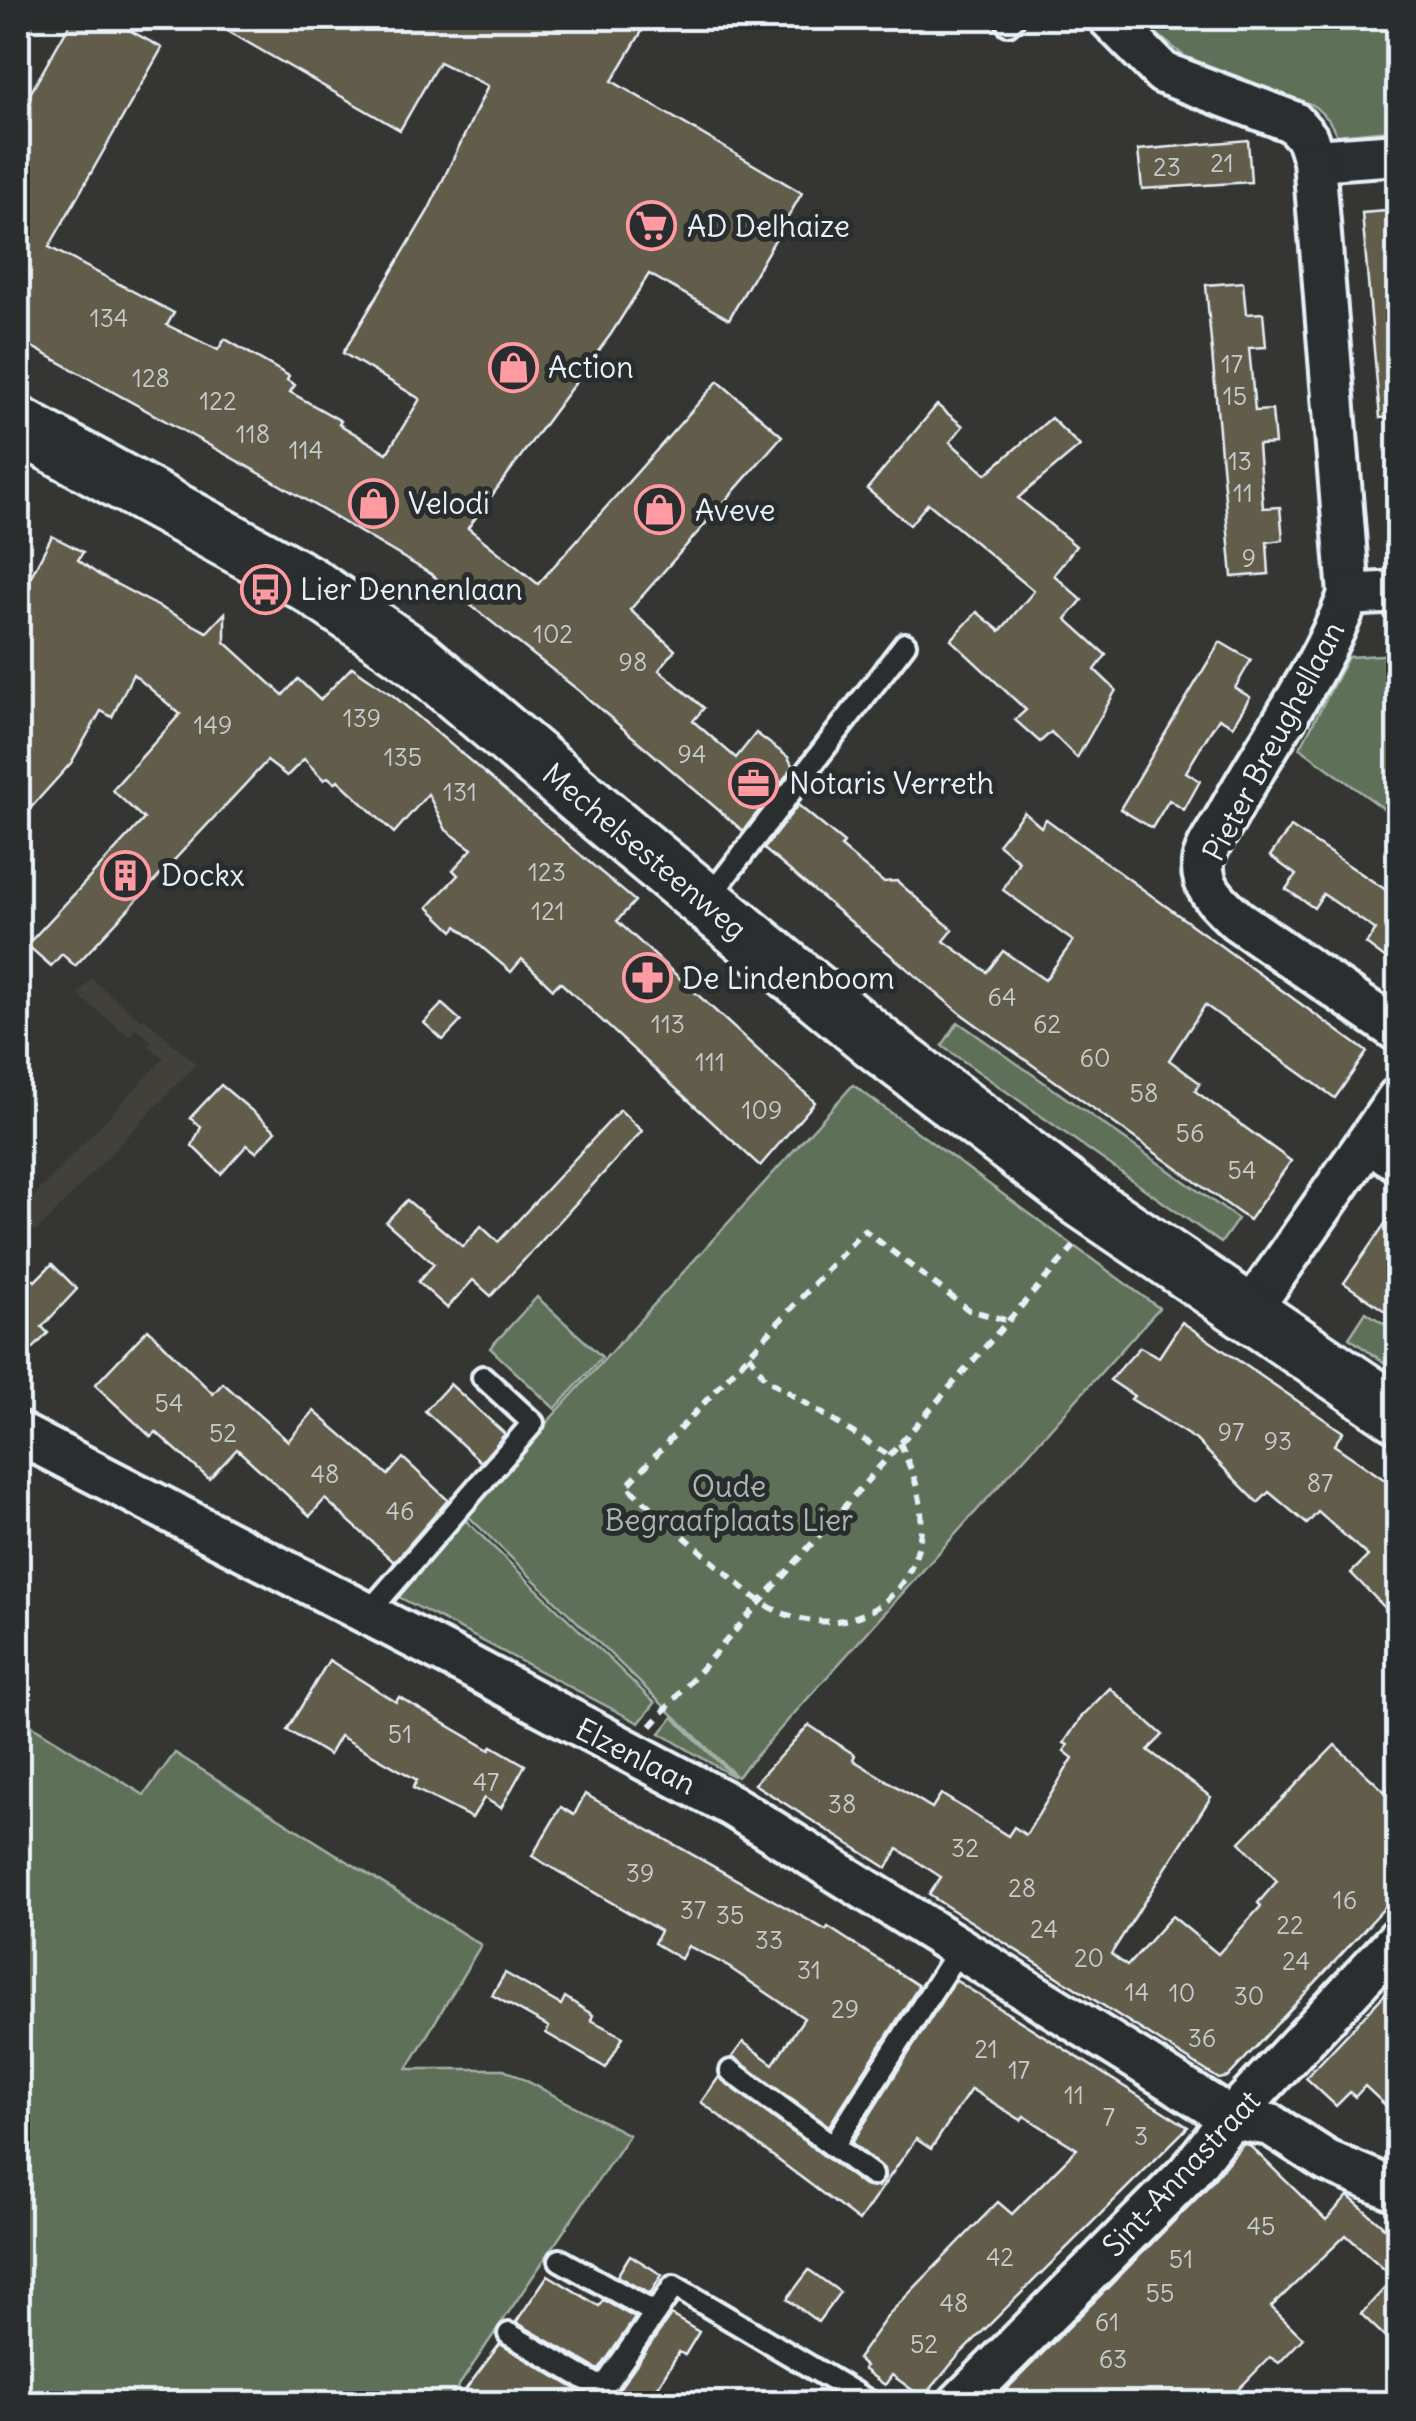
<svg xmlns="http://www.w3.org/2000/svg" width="1416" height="2421" font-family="Delius,sans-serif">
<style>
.built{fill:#42413b}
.green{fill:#5e6f58;stroke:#a3b0a8;stroke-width:2.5}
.building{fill:#625b4b;stroke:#e8f1f8;stroke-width:2.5}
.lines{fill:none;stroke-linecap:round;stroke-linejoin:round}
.lane-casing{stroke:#e8f1f8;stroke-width:28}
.street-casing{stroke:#e8f1f8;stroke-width:48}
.secondary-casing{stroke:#e8f1f8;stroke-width:62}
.path{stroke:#e8f1f8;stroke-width:6;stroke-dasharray:10 8;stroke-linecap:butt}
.lane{stroke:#2a2d2e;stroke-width:20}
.street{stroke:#2a2d2e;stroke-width:40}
.secondary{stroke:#2a2d2e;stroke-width:55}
.labels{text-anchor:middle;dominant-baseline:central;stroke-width:10;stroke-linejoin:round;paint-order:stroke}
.number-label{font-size:25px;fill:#c6cccd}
.poi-label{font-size:30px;fill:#e8f1f8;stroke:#2a2d2e;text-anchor:start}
.street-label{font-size:30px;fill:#e8f1f8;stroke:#2a2d2e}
.park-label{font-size:30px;fill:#aab6b0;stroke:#2a2d2e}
</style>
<rect width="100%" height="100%" fill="#353634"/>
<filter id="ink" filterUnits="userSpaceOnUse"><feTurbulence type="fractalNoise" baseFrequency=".01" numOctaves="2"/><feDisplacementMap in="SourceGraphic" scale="20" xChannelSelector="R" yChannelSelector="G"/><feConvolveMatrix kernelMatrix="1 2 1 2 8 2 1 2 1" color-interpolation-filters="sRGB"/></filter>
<g filter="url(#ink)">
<polygon class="built" points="91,979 141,1020 144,1018 196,1064 36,1232 18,1213 164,1058 149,1046 152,1042 136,1028 129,1036 78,995"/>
<g class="green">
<polygon points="1175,18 1398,18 1398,129 1337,135 1328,119 1313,105 1184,56 1141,21"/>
<polygon points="1398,654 1398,819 1300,748 1348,657"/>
<polygon points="958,1022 1238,1219 1221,1243 942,1046"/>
<polygon points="853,1085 1159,1308 737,1777 465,1513"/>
<polygon points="537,1297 602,1357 555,1409 490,1348"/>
<polygon points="1366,1312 1398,1333 1398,1372 1349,1338"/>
<polygon points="461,1516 655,1703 639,1723 393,1594"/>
<polygon points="18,1717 144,1795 175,1753 481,1945 407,2069 504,2069 629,2135 447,2403 18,2403"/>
<polygon points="673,1717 734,1777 660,1733"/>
</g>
<g class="building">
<polygon points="73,18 107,18 162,48 49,247 174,313 167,325 218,350 225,339 289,376 287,380 295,385 290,392 341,421 339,424 387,453 420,399 343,353 428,211 488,86 439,62 400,130 205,18 650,18 612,81 802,193 729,319 649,274 611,334 468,528 538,584 718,381 782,436 630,610 675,650 659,670 704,708 693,721 736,758 756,733 788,757 793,767 743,831 578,690 431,574 270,479 18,339 18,115"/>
<polygon points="1248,140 1251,182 1142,189 1138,150"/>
<polygon points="1398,210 1398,417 1380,418 1362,213"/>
<polygon points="1243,282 1246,314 1263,313 1266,347 1249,348 1255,411 1272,410 1275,444 1258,445 1263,508 1280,507 1283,540 1267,542 1269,574 1232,577 1206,285"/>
<polygon points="937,405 963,426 950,442 986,474 1051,418 1080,446 1018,498 1076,546 1054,575 1082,600 1066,619 1106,655 1095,670 1116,690 1077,758 1051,732 1040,742 1015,720 1026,710 951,640 977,612 1000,631 1034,591 928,503 910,525 867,489"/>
<polygon points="52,536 83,552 78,560 99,575 207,632 225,613 225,642 283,695 298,679 320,700 352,667 395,697 635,901 617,921 815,1102 760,1166 560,982 553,989 522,959 511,972 457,926 453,931 428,907 458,875 453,870 472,849 446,830 428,794 394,833 338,780 335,783 328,777 324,780 304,759 287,776 267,761 75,966 62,954 51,966 27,945 144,819 112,790 180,714 133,674 112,717 101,711 71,763 18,822 18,601 24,577 30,578"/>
<polygon points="1220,642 1251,660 1235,688 1250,697 1233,726 1219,718 1202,745 1186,772 1200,781 1184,810 1169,800 1152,828 1120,809"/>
<polygon points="798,805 844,843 841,847 883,882 897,881 953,930 944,941 987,972 1003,951 1045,980 1073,941 1003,890 1019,861 998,844 1024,812 1041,827 1046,819 1367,1052 1335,1098 1205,1005 1169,1060 1200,1083 1195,1091 1291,1161 1249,1220 960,1013 764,849"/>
<polygon points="1291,827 1398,898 1398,968 1366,944 1376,930 1323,894 1314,908 1286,889 1296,875 1270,856"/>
<polygon points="442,1004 461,1021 443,1040 424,1023"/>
<polygon points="221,1085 276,1131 256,1152 247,1145 221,1174 192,1146 201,1127 190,1118"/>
<polygon points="620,1110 642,1131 491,1296 473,1280 447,1308 418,1282 434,1264 386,1222 407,1200 463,1247 481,1226 498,1242"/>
<polygon points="1398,1205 1398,1320 1344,1283"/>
<polygon points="52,1264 77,1289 42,1327 48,1333 18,1364 18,1266 35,1281"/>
<polygon points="1182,1322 1343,1432 1334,1445 1398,1489 1398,1621 1351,1573 1368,1556 1318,1512 1307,1524 1269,1492 1258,1503 1196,1440 1131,1399 1134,1396 1110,1380 1140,1347 1159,1357"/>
<polygon points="148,1329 213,1394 223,1383 288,1441 314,1411 388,1475 403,1458 448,1500 394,1562 325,1499 310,1516 237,1449 209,1479 156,1432 151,1437 95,1385"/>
<polygon points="450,1384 505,1434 481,1462 425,1411"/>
<polygon points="329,1660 396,1702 399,1697 490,1750 492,1746 525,1765 501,1808 484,1798 472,1818 413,1788 417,1780 340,1736 329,1755 287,1730"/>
<polygon points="1110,1688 1163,1735 1148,1750 1211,1797 1111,1954 1127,1966 1172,1916 1218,1954 1261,1906 1258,1903 1277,1881 1240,1842 1335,1745 1385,1792 1398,1777 1398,1893 1228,2077 1219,2079 929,1895 941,1877 898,1849 887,1868 754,1784 809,1725 855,1755 853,1760 932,1808 941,1794 1008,1836 1014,1827 1026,1835 1073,1758 1064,1751 1068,1745 1064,1743 1082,1716"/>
<polygon points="585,1794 826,1930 828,1927 919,1986 829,2126 732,2057 743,2042 773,2064 804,2018 724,1964 688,1946 681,1959 654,1943 660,1931 532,1856 561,1807 574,1815"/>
<polygon points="505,1973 561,2005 565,1997 593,2015 591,2020 623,2037 606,2068 546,2033 549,2027 492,1995"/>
<polygon points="955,1980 1188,2127 959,2355 923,2398 892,2375 885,2385 863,2369 865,2366 857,2359 889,2314 998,2202 1012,2214 1077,2149 1024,2116 1021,2120 971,2089 931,2149 916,2139 859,2221 701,2102 719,2077 864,2186 878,2187 885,2178 884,2169 852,2143"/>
<polygon points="1398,1980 1398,2117 1365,2086 1355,2097 1350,2092 1336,2106 1306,2078"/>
<polygon points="1243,2144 1249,2145 1326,2220 1348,2196 1398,2239 1398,2349 1361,2314 1394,2278 1346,2235 1271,2307 1303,2338 1279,2363 1270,2357 1224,2404 992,2404 1205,2190"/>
<polygon points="630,2255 662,2275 650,2294 617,2276"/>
<polygon points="809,2270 840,2292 818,2322 787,2299"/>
<polygon points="548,2275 599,2306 603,2300 635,2318 599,2370 516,2322"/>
<polygon points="671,2315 699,2332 685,2355 679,2352 647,2404 634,2404 616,2393"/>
<polygon points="500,2344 581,2392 574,2404 489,2404 466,2389"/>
</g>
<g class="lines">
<defs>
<g id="lane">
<polyline points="18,23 21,18"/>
<polyline points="1008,24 1014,18"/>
<polyline points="707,900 905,644"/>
<polyline points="1363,1149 1398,1173"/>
<polyline points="366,1615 533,1423 483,1377"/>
<polyline points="731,2071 833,2146"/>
<polyline points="872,2175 833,2146 959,1949"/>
<polyline points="560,2260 655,2313"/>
<polyline points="509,2334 603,2389"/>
<polyline points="592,2404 674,2286 873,2404"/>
</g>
<g id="street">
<polyline points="1109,18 1163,73 1293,122 1307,138 1314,160 1398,154"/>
<path d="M1314,160L1349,595C1319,674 1267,742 1227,816C1220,829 1204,849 1203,863C1201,889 1220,904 1237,920L1398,1031"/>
<polyline points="1349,595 1398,592"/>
<polyline points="1249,1312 1398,1098"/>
<polyline points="18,1433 465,1664 732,1806 1231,2118 1271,2125 1327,2161 1398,2191"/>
<polyline points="958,2404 1188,2173 1231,2118 1398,1939"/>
</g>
<polyline id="secondary" points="18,425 308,584 416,658 633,842 877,1043 1081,1199 1398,1414"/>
</defs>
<use href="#lane" class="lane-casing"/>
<use href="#street" class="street-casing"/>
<use href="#secondary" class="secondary-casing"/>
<g class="path">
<polyline points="749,1354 765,1378 890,1456"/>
<path d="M900,1443C909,1464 919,1486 921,1509C927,1592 857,1644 780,1612C756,1602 738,1583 719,1567C688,1540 658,1513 627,1486L864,1230L969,1310L1009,1321"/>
<polyline points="651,1726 1076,1244"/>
</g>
<use href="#lane" class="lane"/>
<use href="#street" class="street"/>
<use href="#secondary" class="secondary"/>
</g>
</g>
<defs>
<symbol id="supermarket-ring" viewBox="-11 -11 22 22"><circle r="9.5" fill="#2a2d2e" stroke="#ff9aa2" stroke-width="1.5"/><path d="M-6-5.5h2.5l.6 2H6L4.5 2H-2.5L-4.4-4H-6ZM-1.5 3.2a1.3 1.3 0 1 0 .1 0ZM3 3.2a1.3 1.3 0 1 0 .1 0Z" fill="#ff9aa2"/></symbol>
<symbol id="shop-ring" viewBox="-11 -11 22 22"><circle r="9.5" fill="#2a2d2e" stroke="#ff9aa2" stroke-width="1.5"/><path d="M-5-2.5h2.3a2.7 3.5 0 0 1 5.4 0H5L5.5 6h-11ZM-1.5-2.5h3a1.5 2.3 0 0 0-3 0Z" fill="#ff9aa2"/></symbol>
<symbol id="bus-ring" viewBox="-11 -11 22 22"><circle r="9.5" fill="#2a2d2e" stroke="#ff9aa2" stroke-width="1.5"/><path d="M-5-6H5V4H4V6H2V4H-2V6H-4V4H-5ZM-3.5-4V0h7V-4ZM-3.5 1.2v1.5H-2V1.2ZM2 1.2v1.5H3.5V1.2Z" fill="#ff9aa2"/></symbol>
<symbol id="office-ring" viewBox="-11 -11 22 22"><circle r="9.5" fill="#2a2d2e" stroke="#ff9aa2" stroke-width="1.5"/><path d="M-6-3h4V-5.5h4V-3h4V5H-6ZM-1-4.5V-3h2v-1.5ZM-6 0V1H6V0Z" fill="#ff9aa2"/></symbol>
<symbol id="building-ring" viewBox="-11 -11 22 22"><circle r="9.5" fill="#2a2d2e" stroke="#ff9aa2" stroke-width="1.5"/><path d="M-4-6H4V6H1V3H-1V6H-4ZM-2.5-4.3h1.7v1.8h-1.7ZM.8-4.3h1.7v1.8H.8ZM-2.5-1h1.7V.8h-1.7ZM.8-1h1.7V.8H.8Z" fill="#ff9aa2"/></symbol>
<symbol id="pharmacy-ring" viewBox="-11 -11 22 22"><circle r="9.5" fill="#2a2d2e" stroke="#ff9aa2" stroke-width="1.5"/><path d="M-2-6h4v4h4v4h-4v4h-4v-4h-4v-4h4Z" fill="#ff9aa2"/></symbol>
</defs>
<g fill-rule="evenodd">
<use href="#supermarket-ring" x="624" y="198" width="55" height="55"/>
<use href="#shop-ring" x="486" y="340" width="55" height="55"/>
<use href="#shop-ring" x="346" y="476" width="55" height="55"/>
<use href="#shop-ring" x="632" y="482" width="55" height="55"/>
<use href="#bus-ring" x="238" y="562" width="55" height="55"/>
<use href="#office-ring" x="726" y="756" width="55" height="55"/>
<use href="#building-ring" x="98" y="848" width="55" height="55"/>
<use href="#pharmacy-ring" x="620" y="950" width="55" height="55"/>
</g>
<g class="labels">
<g class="number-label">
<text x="1222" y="163">21</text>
<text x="1167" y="167">23</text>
<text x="109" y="318">134</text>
<text x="1232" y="364">17</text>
<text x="151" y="378">128</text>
<text x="1235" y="396">15</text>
<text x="218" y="401">122</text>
<text x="253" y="434">118</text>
<text x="306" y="450">114</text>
<text x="1240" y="461">13</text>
<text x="1243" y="493">11</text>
<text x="1249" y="558">9</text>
<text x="553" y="634">102</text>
<text x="633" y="662">98</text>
<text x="362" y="718">139</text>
<text x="213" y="725">149</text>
<text x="692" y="754">94</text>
<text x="403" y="757">135</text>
<text x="460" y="792">131</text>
<text x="547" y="872">123</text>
<text x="548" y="911">121</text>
<text x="1002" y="997">64</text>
<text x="668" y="1024">113</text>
<text x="1047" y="1024">62</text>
<text x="1095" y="1058">60</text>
<text x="710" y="1062">111</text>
<text x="1144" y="1093">58</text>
<text x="762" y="1110">109</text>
<text x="1190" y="1133">56</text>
<text x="1242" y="1170">54</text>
<text x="169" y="1403">54</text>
<text x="1231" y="1432">97</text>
<text x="223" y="1433">52</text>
<text x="1278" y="1441">93</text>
<text x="325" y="1474">48</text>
<text x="1320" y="1483">87</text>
<text x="400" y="1511">46</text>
<text x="400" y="1734">51</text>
<text x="486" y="1782">47</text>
<text x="842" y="1804">38</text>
<text x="965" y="1848">32</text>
<text x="640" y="1873">39</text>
<text x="1022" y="1888">28</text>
<text x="1345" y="1900">16</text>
<text x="693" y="1910">37</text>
<text x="730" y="1915">35</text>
<text x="1290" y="1925">22</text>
<text x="1044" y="1929">24</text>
<text x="769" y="1940">33</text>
<text x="1089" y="1958">20</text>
<text x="1296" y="1961">24</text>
<text x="809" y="1970">31</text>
<text x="1137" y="1992">14</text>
<text x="1182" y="1993">10</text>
<text x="1249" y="1996">30</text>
<text x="845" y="2009">29</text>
<text x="1202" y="2038">36</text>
<text x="986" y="2049">21</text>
<text x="1019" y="2070">17</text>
<text x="1074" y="2095">11</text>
<text x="1109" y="2117">7</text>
<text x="1141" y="2136">3</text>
<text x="1261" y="2226">45</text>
<text x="1000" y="2257">42</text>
<text x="1181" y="2259">51</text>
<text x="1160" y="2293">55</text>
<text x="954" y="2303">48</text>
<text x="1107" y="2322">61</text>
<text x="924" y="2344">52</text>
<text x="1113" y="2359">63</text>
</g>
<g class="poi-label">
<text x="687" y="226">AD Delhaize</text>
<text x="548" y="367">Action</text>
<text x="408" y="503">Velodi</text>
<text x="695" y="510">Aveve</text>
<text x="300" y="589">Lier Dennenlaan</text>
<text x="789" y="783">Notaris Verreth</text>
<text x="161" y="875">Dockx</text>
<text x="682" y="978">De Lindenboom</text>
</g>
<g class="street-label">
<text transform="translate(1273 741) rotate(-62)">Pieter Breughellaan</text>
<text transform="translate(645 851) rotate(40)">Mechelsesteenweg</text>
<text transform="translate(636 1756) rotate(27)">Elzenlaan</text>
<text transform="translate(1181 2173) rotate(-47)">Sint-Annastraat</text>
</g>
<g class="park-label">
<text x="729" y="1486">Oude<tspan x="729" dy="34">Begraafplaats Lier</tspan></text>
</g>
</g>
<rect width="1416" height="2421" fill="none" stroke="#2a2d2e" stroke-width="60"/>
<rect x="30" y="30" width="1356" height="2361" fill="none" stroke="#e8f1f8" stroke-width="4" filter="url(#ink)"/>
</svg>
